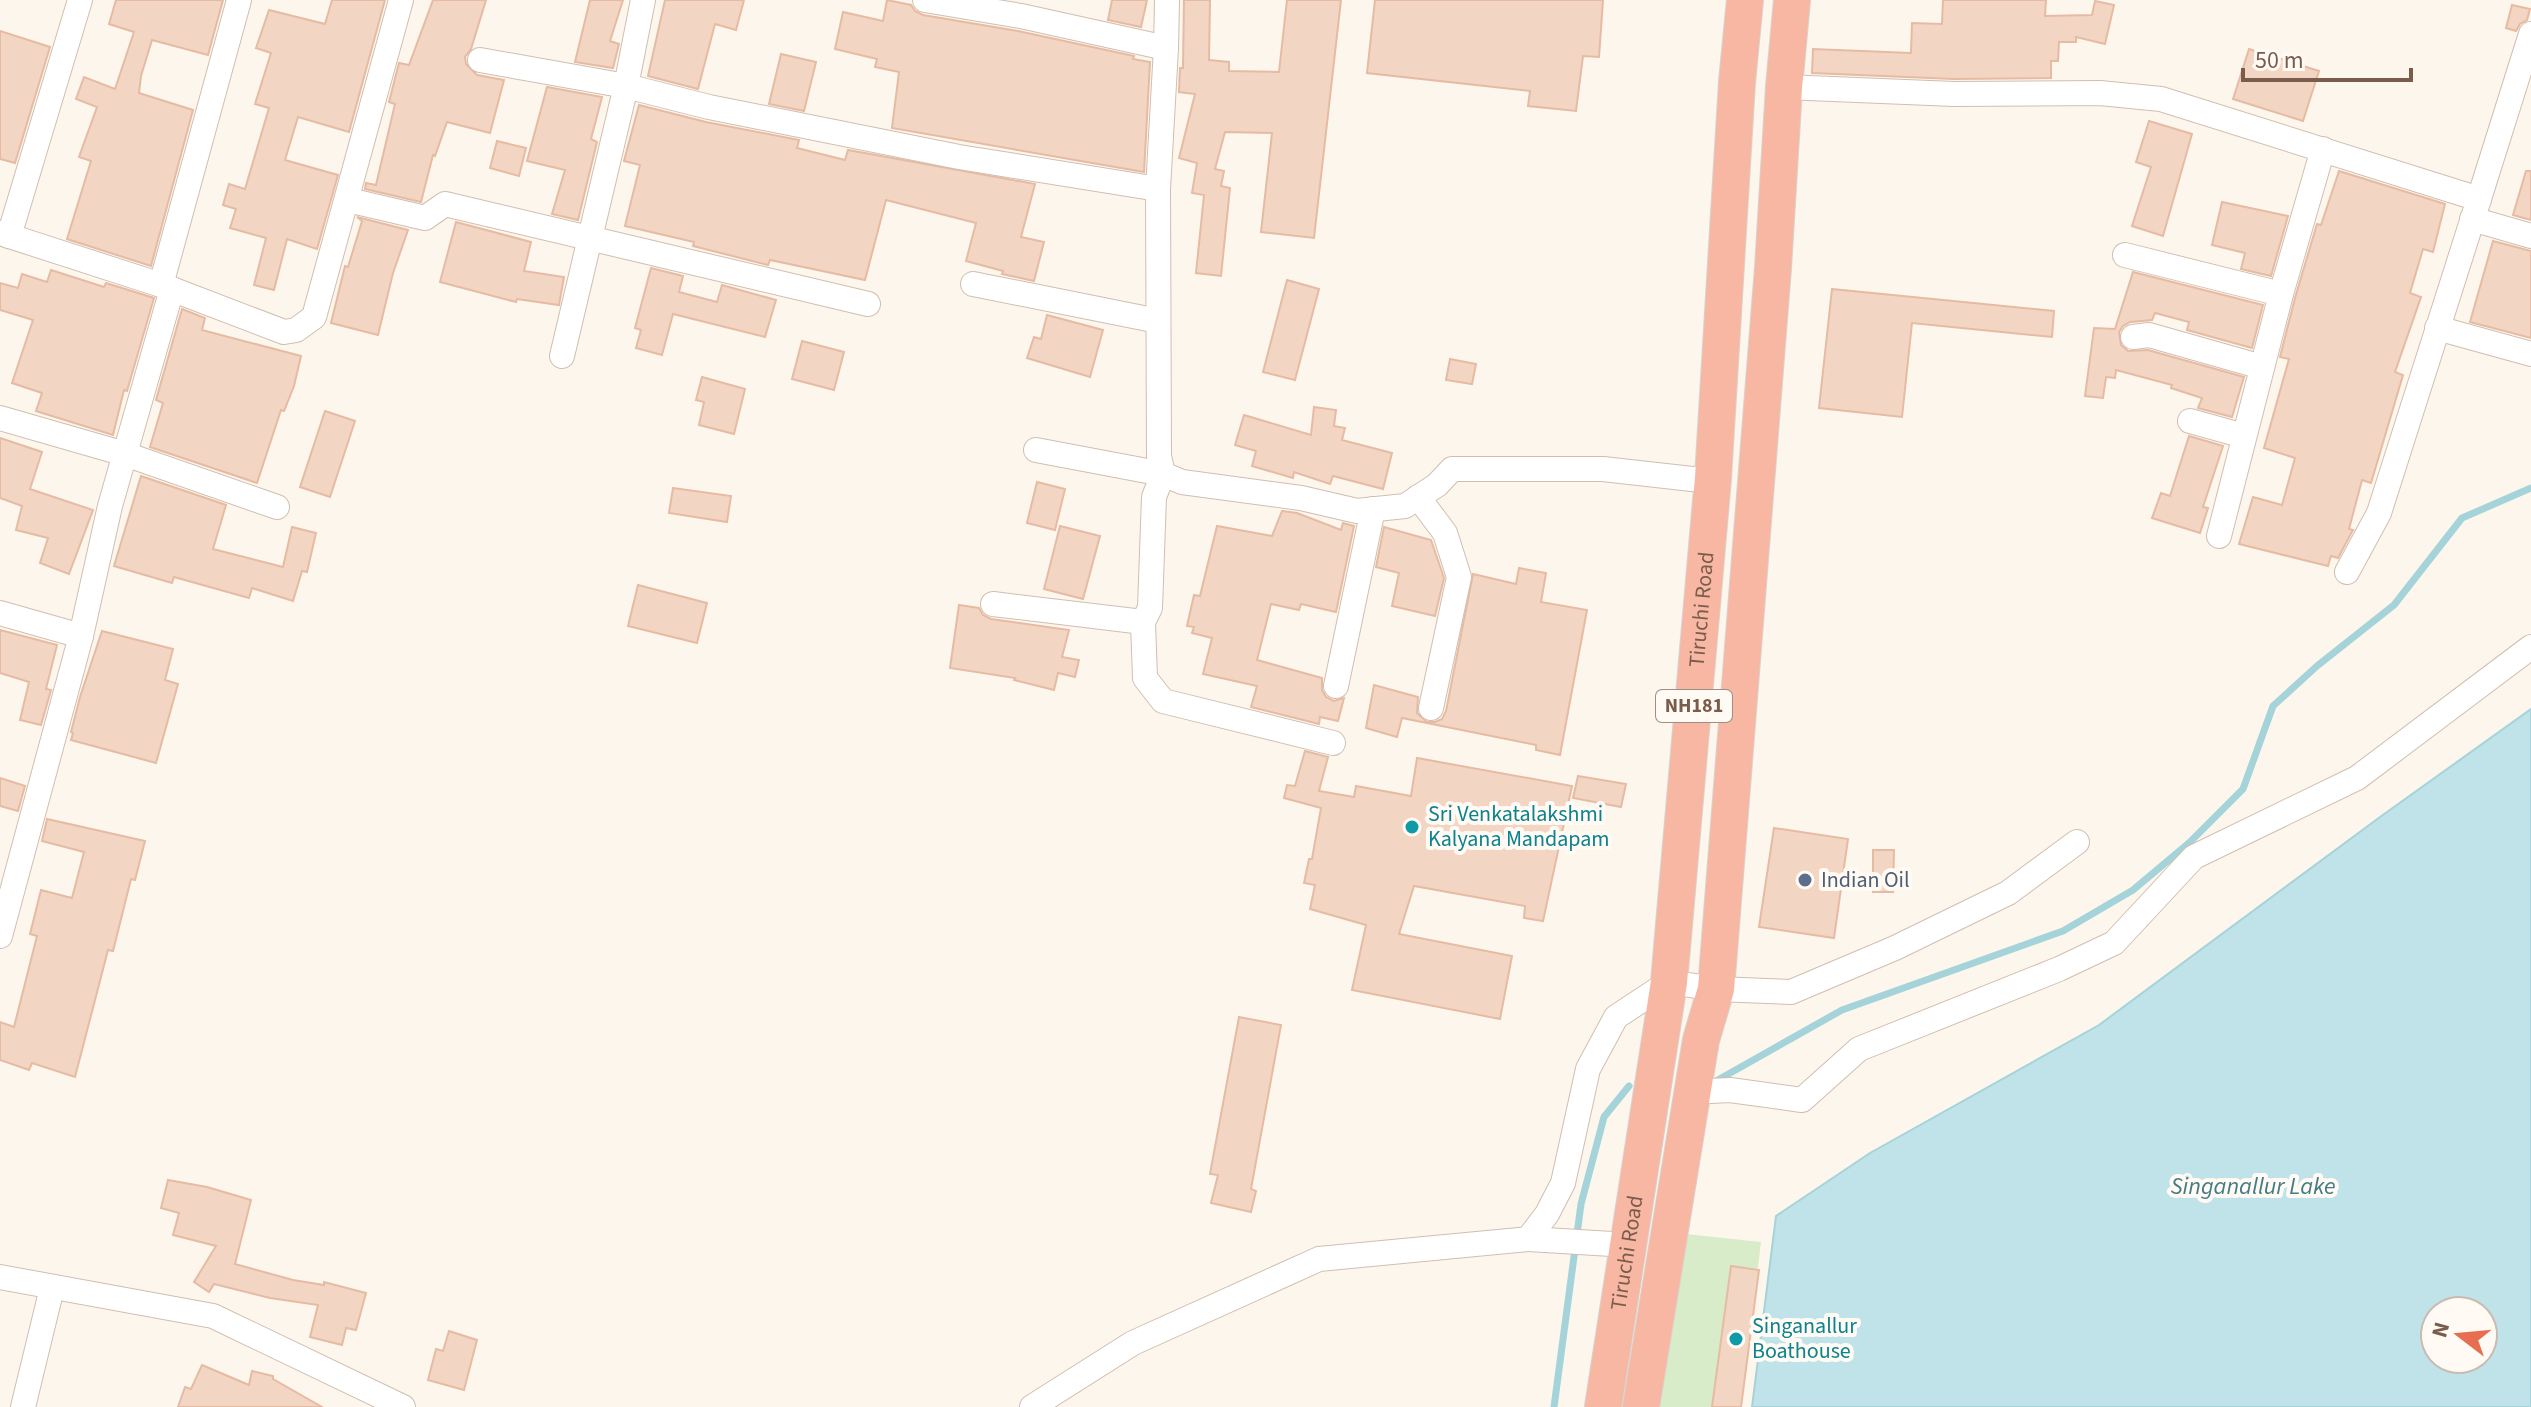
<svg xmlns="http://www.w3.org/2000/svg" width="2531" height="1407" font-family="'Source Sans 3',sans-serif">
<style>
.green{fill:#d8ecc9}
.water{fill:#bfe3e8;stroke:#a5d3da;stroke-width:2;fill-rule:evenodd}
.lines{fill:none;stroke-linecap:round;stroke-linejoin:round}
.stream{stroke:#a5d3da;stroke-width:7}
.building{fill:#f3d5c3;stroke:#e6bba3;stroke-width:2}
.minor-casing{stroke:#d1beb0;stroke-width:26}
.highway-casing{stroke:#dad1cd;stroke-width:38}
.minor{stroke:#fff;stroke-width:24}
.highway{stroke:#f7b7a3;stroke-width:36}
.culture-dot{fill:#0f9aa8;stroke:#fffaf3;stroke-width:3}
.service-dot{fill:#5c6f8a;stroke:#fffaf3;stroke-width:3}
.labels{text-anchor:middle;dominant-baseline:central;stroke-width:8;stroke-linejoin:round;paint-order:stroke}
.shield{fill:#fffaf3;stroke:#a28b7f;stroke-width:2}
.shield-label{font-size:20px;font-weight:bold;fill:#7a5c4d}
.street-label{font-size:22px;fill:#7a5c4d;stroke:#fffaf3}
.culture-label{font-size:22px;fill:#0d838f;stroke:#fffaf3;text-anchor:start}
.service-label{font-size:22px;fill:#4e5e75;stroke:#fffaf3;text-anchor:start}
.water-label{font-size:24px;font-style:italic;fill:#437c86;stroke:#fffaf3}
</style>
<rect width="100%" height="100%" fill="#fdf6ec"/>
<polygon class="green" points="1686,1234 1761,1242 1741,1407 1659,1407"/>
<path class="water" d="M2531,709V1407H1752L1776,1216L1870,1153L2099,1025L2380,817ZM2435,1311H2483V1359H2435Z"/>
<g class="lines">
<g class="stream">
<polyline points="1716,1081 1842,1010 2063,931 2133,890 2189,843 2243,789 2273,706 2317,666 2394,605 2462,518 2531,488"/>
<polyline points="1554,1407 1581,1204 1604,1117 1629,1086"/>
</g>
</g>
<g class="building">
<polygon points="116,0 223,0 208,55 152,40 141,76 139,93 193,110 151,266 67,239 91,161 79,157 97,107 76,99 84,77 115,89 134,32 109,24"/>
<polygon points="332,0 385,0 349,132 298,117 285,160 338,175 317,249 287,239 274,290 254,285 266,238 230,228 236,209 223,205 229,184 245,189 269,108 255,104 271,53 256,48 269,10 325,24"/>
<polygon points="433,0 486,0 471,49 465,57 466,64 477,75 504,80 490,133 447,122 435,156 433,155 421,202 365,189 366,183 376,185 395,104 389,102 399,63 409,65"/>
<polygon points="590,0 623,0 610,41 619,44 613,68 575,62"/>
<polygon points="665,0 744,0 736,30 715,24 698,89 648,76"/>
<polygon points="887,0 911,5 915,11 923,15 1018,31 1134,56 1133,59 1150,62 1144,172 892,128 899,72 875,67 877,59 835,49 843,12 883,21"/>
<polygon points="1112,0 1147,0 1141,27 1108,20"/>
<polygon points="1184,0 1210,0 1209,60 1229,62 1229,71 1279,72 1287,0 1341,0 1314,238 1261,232 1272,133 1225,132 1215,169 1224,171 1221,186 1230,188 1221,276 1196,273 1204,195 1192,193 1197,163 1179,158 1195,94 1179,92 1180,68 1183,68"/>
<polygon points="1375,0 1603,0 1599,57 1583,56 1576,111 1528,106 1530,91 1367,73"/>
<polygon points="1943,0 2046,0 2045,16 2092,15 2095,1 2114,5 2105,44 2076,37 2076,42 2059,42 2058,61 2051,61 2051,78 1954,79 1812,73 1813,49 1911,53 1912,23 1942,24"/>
<polygon points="2512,5 2530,9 2527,20 2520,24 2516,31 2506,28"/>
<polygon points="0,31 50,47 15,163 0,159"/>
<polygon points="2249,49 2319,71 2303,121 2233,99"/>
<polygon points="781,54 816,62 804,111 769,104"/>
<polygon points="547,87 602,97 591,139 597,142 578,220 552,214 565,170 527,161"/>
<polygon points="639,105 706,122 799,140 797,148 845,160 848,150 1035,184 1021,237 1044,242 1034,281 1002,274 1003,271 966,261 976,223 886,200 865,280 770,260 768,265 693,246 694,242 625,226 640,165 624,161"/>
<polygon points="2149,121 2192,134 2163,236 2132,226 2151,167 2136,162"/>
<polygon points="497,141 526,148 519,176 490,168"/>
<polygon points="2339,171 2445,204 2433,252 2423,249 2410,293 2421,297 2395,372 2403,375 2371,483 2362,480 2349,529 2353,530 2338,558 2331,556 2328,566 2239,544 2253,497 2282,505 2295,458 2264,448 2289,359 2280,357 2295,298 2317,224 2321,225"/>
<polygon points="2526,171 2531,171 2531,220 2513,215"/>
<polygon points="2222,202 2288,216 2271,276 2241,269 2245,253 2212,245"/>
<polygon points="357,217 408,230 393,273 378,335 331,323 345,266 348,267 362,221"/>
<polygon points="456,222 531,242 524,271 564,277 559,305 517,299 516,302 440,282"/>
<polygon points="2493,241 2531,251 2531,338 2470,322"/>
<polygon points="651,268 683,276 679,292 717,302 722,285 776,300 765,337 673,314 662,355 636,348 641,330 635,328"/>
<polygon points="51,270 104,287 106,283 154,298 127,391 124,390 113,435 36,411 42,393 12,383 33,320 0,310 0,283 18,288 22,274 47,282"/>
<polygon points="2133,272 2263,305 2252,348 2187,330 2189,322 2155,313 2152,320 2130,322 2123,326 2119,332 2121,345 2128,351 2148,350 2244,377 2232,417 2198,408 2202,398 2171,388 2172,385 2116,370 2115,378 2106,377 2103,398 2085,396 2094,328 2115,329"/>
<polygon points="1287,280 1319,289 1295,380 1263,372"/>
<polygon points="1832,289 2054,311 2052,337 1912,323 1902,417 1819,408"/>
<polygon points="182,309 205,318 202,330 301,356 294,386 284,411 281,410 257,483 150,447 163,403 156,400"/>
<polygon points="1047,315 1103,330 1090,377 1027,358 1034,337 1041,339"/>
<polygon points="802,341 844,352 834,390 792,379"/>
<polygon points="1450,359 1476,364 1472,384 1446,380"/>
<polygon points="702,377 745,389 734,434 699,425 704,402 696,400"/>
<polygon points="1314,407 1336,410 1334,426 1345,428 1342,440 1392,453 1383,489 1333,476 1330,484 1294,472 1293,478 1252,466 1256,451 1235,445 1244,415 1311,435"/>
<polygon points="325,411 355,421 330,497 300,487"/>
<polygon points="2189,436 2223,446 2203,507 2208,508 2200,533 2152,518 2161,493 2170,496"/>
<polygon points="0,438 42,452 30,489 93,510 69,574 40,563 48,538 16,530 22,506 0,498"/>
<polygon points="141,476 226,505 213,549 283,567 292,527 316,533 307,572 302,571 293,601 252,588 249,598 174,577 172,583 114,566"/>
<polygon points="1037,482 1065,489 1055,530 1027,523"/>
<polygon points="673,488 731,496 727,522 669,513"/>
<polygon points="1282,511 1297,513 1341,530 1343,523 1354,526 1336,612 1301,604 1299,610 1271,604 1257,660 1322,678 1322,690 1326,697 1334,701 1344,698 1338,721 1320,717 1319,724 1251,707 1257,686 1203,674 1212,638 1192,633 1194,627 1187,626 1194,595 1200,596 1217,526 1272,536"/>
<polygon points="1060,526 1100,536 1083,599 1044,589"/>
<polygon points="1384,527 1431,540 1444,578 1435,616 1392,606 1399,573 1376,567"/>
<polygon points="1519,568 1546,573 1541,602 1587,610 1560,755 1536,750 1536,745 1402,718 1397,737 1366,728 1374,685 1418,697 1417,713 1427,722 1435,722 1442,719 1446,711 1473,574 1516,584"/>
<polygon points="638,585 707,603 697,643 628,626"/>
<polygon points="959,605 979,608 983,615 991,619 1069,630 1062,657 1079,660 1075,677 1058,673 1054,690 1014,680 1015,678 950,668"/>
<polygon points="0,630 57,645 46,689 51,690 41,725 20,720 29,682 0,673"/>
<polygon points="102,631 173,649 165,680 178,684 156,763 71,740 73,733 71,732 80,697"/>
<polygon points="1305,751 1328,757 1319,791 1354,797 1356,786 1411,796 1417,758 1572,786 1543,921 1524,918 1525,906 1414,886 1399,934 1512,956 1500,1019 1352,990 1366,925 1310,909 1315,885 1304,883 1309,859 1312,859 1321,808 1284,798 1287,785 1295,786"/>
<polygon points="1578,776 1626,784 1621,807 1573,798"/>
<polygon points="0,778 25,786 18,811 0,806"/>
<polygon points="47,819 145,841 135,880 131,879 113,951 108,950 75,1077 32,1063 29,1070 0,1060 0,1022 14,1027 37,936 30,934 41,890 72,898 84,852 42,841"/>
<polygon points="1774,828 1848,839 1834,938 1759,927"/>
<polygon points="1873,850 1894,850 1893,892 1873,892"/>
<polygon points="1239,1017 1281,1025 1251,1189 1256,1191 1251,1212 1211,1203 1218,1175 1210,1174"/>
<polygon points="168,1180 207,1187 251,1200 235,1264 293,1280 324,1285 324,1282 366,1293 356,1330 346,1328 342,1345 310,1337 318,1305 270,1298 214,1284 209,1292 194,1282 216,1246 173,1235 179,1213 161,1208"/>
<polygon points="1731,1266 1759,1270 1741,1407 1712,1407"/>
<polygon points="449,1331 477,1340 464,1390 428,1380 436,1349 443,1351"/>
<polygon points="202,1365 249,1385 252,1371 273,1376 273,1379 322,1407 178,1407 185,1387 191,1389"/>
</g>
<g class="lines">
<defs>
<g id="minor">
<polyline points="925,0 1021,16 1166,48"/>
<polyline points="1167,0 1166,48 1158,189 1159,456 1163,474 1182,482 1301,498 1357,511 1405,506 1437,485 1452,469 1603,469 1692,479 1713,478"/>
<polyline points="480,60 626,86 709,107 959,157 1158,189"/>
<polyline points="1784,87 1954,94 2100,93 2161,99 2479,199 2379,513 2347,572"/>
<polyline points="2479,199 2531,34"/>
<polyline points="348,200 425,218 445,204 868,304"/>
<polyline points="2472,219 2531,236"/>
<polyline points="0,233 161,285 284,332 296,330 314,317 401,0"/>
<polyline points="9,236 80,0"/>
<polyline points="2125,255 2281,294 2323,149"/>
<polyline points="973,284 1158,321"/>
<polyline points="161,285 239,0"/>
<polyline points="2437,328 2531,354"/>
<polyline points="2133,337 2149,335 2262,367"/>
<polyline points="562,356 626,86 643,0"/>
<polyline points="0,418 125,454 277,507"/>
<polyline points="2190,421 2244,436"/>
<polyline points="1418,497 1445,533 1459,577 1431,708"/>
<polyline points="2219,536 2281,294"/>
<polyline points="993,604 1143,622 1150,608 1154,497 1163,474 1036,450"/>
<polyline points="0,613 81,636"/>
<polyline points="1143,622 1145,678 1163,701 1333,743"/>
<polyline points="1336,686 1373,509"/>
<polyline points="0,936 81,636 110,506 172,289"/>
<polyline points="1692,1092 1730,1090 1802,1100 1859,1049 2059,969 2114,943 2194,857 2357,778 2531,647"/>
<polyline points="1528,1239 1629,1245"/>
<polyline points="0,1277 213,1316 403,1407"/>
<polyline points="23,1407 52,1288"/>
<polyline points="1032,1407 1133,1343 1319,1259 1528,1239 1547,1214 1563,1183 1588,1069 1616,1017 1669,982 1716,989 1791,992 1895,948 2008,893 2077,842"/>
</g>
<g id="highway">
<path id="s1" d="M1603,1407L1669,982L1713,478L1737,82L1745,0"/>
<polyline points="1641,1407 1701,1040 1716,989 1773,268 1784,87 1792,0"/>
</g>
</defs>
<use href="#minor" class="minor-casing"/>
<use href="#highway" class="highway-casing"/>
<use href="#minor" class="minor"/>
<use href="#highway" class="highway"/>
</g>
<g class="culture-dot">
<circle cx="1412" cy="827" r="8"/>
<circle cx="1736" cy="1339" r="8"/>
</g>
<circle class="service-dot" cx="1805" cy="880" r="8"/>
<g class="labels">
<rect class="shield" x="1656" y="690" width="76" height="32" rx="6"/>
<g class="shield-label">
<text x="1694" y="706">NH181</text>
</g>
<g class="street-label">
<text stroke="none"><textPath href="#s1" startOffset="804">Tiruchi Road</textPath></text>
<text stroke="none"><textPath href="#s1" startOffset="156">Tiruchi Road</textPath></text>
</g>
<g class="culture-label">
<text x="1428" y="814">Sri Venkatalakshmi<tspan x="1428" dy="25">Kalyana Mandapam</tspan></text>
<text x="1752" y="1326">Singanallur<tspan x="1752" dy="25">Boathouse</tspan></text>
</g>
<g class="service-label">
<text x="1821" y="880">Indian Oil</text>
</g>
<g class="water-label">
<text x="2253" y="1186">Singanallur Lake</text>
</g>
</g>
<g transform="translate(2459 1335) rotate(286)"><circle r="38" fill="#fffaf3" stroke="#cabbb1" stroke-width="2"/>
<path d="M0-6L14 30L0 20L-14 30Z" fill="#e76f51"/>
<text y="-12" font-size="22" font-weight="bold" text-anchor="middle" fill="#7a5c4d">N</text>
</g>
<path d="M2243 68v12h168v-12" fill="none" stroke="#7a5c4d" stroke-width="4"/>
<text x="2255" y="68" font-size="24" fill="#7a5c4d" stroke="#fffaf3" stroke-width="6" paint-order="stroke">50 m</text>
</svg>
